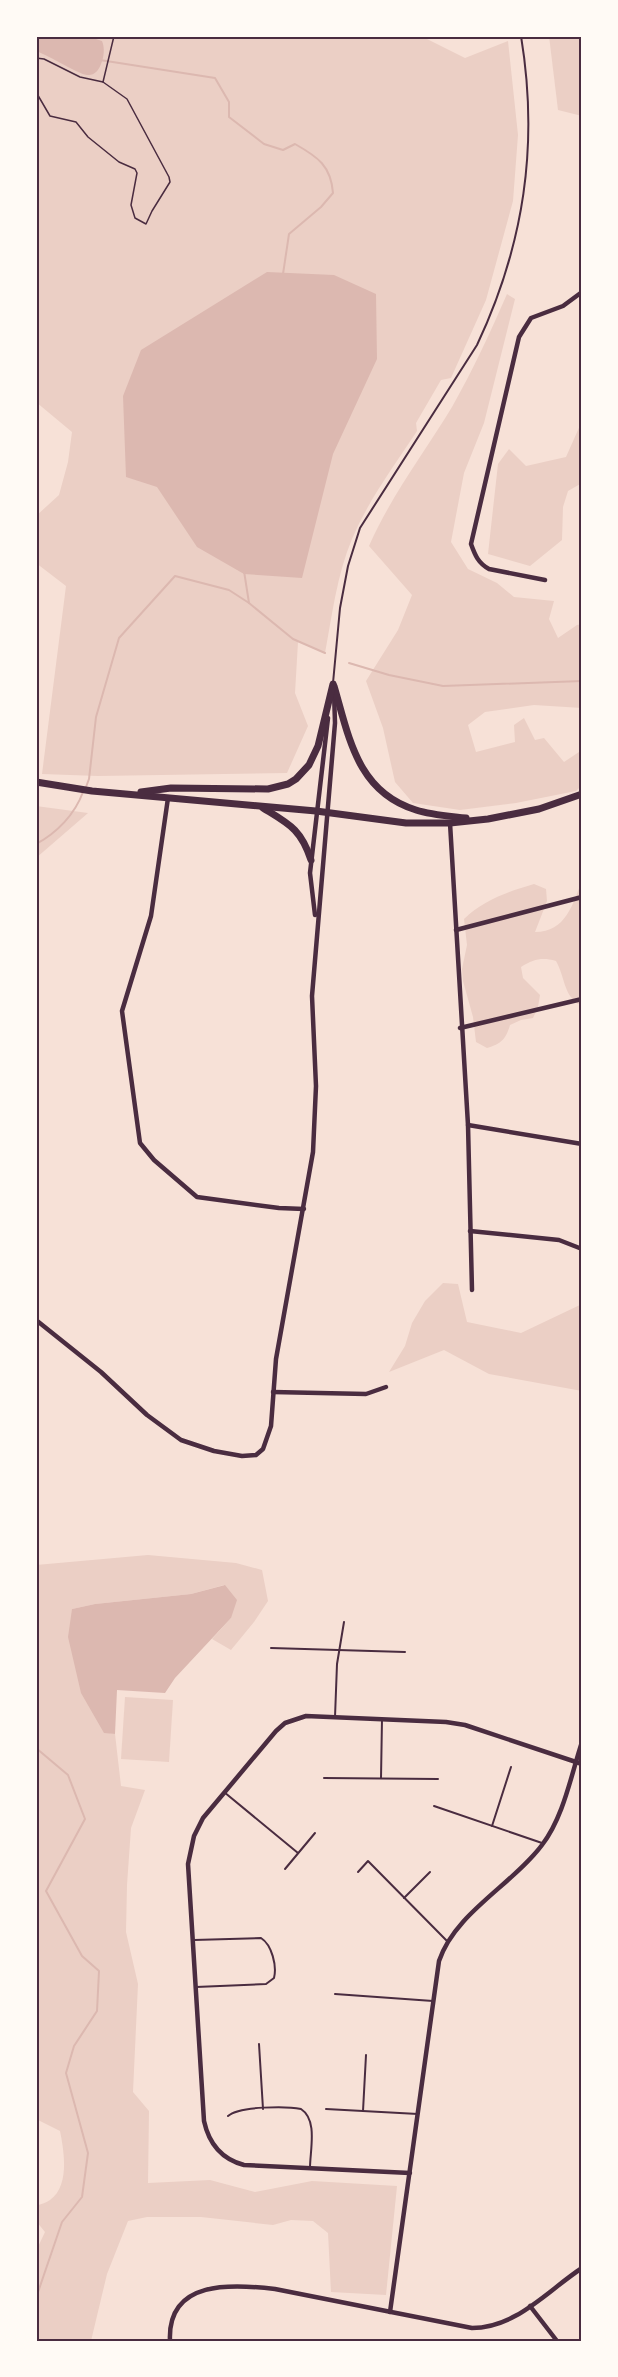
<svg xmlns="http://www.w3.org/2000/svg" width="618" height="2377" font-family="Helvetica,sans-serif">
<style>
.green{fill:#ebcfc5}
.water{fill:#dcb8b0}
.lines{fill:none;stroke-linecap:round;stroke-linejoin:round}
.stream{stroke:#dcb8b0;stroke-width:2}
.path{stroke:#4a2c40;stroke-width:1.5}
.service{stroke:#4a2c40;stroke-width:2}
.minor{stroke:#4a2c40;stroke-width:4.5}
.primary{stroke:#4a2c40;stroke-width:7}
.neatline{fill:none;stroke:#4a2c40;stroke-width:2}
</style>
<rect width="100%" height="100%" fill="#f7e1d7"/>
<g class="green">
<path d="M36,36H421L465,58L508,41L518,135L513,201L486,300L451,378L441,380L416,423L417,431C394,466 368,501 352,539C337,574 332,616 325,653L298,642L295,693L308,726L287,773L98,776L42,774L66,586L36,563V516L59,495L68,462L72,432L36,402Z"/>
<polygon points="549,36 582,36 582,116 558,110"/>
<path d="M507,294L515,299L484,423L464,473L451,542L468,569L497,583L514,597L554,601L549,619L558,638L577,625L582,624V708L534,705L485,712L468,725L476,752L515,742L514,725L524,718L535,740L544,738L564,762L582,750V785L576,791L516,803L460,810L413,803L395,782L383,728L366,681L398,630L412,595L369,546C391,496 424,453 452,407C473,370 490,333 507,294Z"/>
<polygon points="582,421 582,483 568,491 563,507 562,540 530,566 488,554 498,464 509,449 526,466 566,457"/>
<polygon points="36,806 88,813 36,858"/>
<path d="M582,880V1002L578,1004C563,993 565,977 556,961C542,957 534,959 521,967L523,978L540,995L538,1007L533,1018L521,1020L510,1025C506,1039 501,1044 487,1048L476,1042L473,1017L463,981L462,969L467,945L464,919C483,900 510,891 534,884L546,889L547,901L535,932C566,932 573,904 582,880Z"/>
<polygon points="443,1283 458,1284 467,1322 521,1333 582,1304 582,1391 489,1374 444,1350 389,1372 405,1346 412,1323 425,1301"/>
<path d="M148,1555L236,1563L262,1570L268,1601L254,1622L231,1650L212,1639L231,1618L224,1585L191,1594L95,1604L72,1609L104,1732L115,1734L121,1786L145,1790L131,1828L127,1885L126,1932L138,1984L133,2092L149,2111L148,2183L210,2180L255,2192L312,2181L397,2186L386,2295L331,2292L328,2233L313,2221L291,2220L273,2225L201,2217H147L128,2221L107,2274L91,2341H36V2251L45,2232L36,2221V2206C40,2204 46,2203 50,2200C70,2186 64,2151 60,2131L36,2119L38,1957L36,1951V1565Z"/>
<polygon points="125,1697 173,1700 169,1762 121,1759"/>
</g>
<g class="water">
<path d="M36,36H87L102,41C105,48 104,57 101,64C99,70 94,76 87,75C78,74 50,56 36,51Z"/>
<polygon points="267,272 334,275 376,294 377,359 333,454 302,578 244,574 197,547 157,487 126,477 123,396 141,350"/>
<polygon points="225,1585 237,1600 231,1618 175,1678 165,1693 117,1690 115,1734 104,1733 81,1693 68,1637 72,1609 95,1604 191,1594"/>
</g>
<g class="lines">
<g class="stream">
<path d="M100,60L215,78L229,102V117L264,144L283,150L295,144C318,157 331,166 333,193L321,207L289,234L283,274"/>
<polyline points="244,571 249,603"/>
<polyline points="349,663 389,675 443,686 582,681"/>
<polyline points="86,787 89,779 96,717 119,638 175,576 229,590 249,603 293,639 325,653"/>
<path d="M36,844C57,833 75,814 83,792"/>
<polyline points="36,1748 68,1775 85,1819 46,1891 82,1956 99,1971 97,2011 74,2046 66,2073 88,2153 82,2197 62,2222 36,2298"/>
</g>
<g class="path">
<polyline points="36,58 44,59 80,77 103,82 114,36"/>
<polyline points="36,92 50,116 76,122 88,137 119,162 135,169 137,173 131,205 135,218 146,224 152,211 170,182 169,177 127,99 103,82"/>
</g>
<g class="service">
<path d="M333,683L340,608L348,566L360,528L477,345C524,245 539,145 521,36"/>
<polyline points="271,1648 405,1652"/>
<polyline points="335,1717 337,1664 344,1622"/>
<polyline points="324,1778 438,1779"/>
<polyline points="381,1778 382,1719"/>
<polyline points="224,1792 298,1853"/>
<polyline points="434,1806 542,1843"/>
<polyline points="492,1826 511,1767"/>
<polyline points="285,1869 315,1833"/>
<polyline points="358,1872 368,1861 447,1941"/>
<polyline points="404,1898 430,1872"/>
<path d="M194,1940L261,1938C272,1945 277,1966 274,1978L266,1984L196,1987"/>
<polyline points="335,1994 433,2001"/>
<polyline points="259,2044 263,2109"/>
<polyline points="326,2109 418,2114"/>
<polyline points="363,2111 366,2055"/>
<path d="M228,2116C239,2106 287,2106 301,2109C318,2120 310,2150 310,2168"/>
</g>
<g class="minor">
<path d="M545,580L489,569C478,563 475,555 471,544L519,337L531,318L563,306L582,292"/>
<polyline points="168,798 151,916 122,1011 140,1143 154,1160 197,1197 279,1208 304,1209"/>
<polyline points="450,823 468,1125 472,1290"/>
<polyline points="315,915 310,873 328,718"/>
<polyline points="456,930 582,897"/>
<polyline points="460,1028 582,999"/>
<polyline points="468,1125 582,1144"/>
<polyline points="470,1231 559,1240 582,1249"/>
<polyline points="36,1320 101,1372 147,1415 181,1440 214,1451 242,1456 256,1455 263,1449 271,1426 276,1359 313,1152 316,1086 312,996 335,723 334,692"/>
<polyline points="273,1392 366,1394 386,1387"/>
<path d="M410,2173L244,2165C221,2159 209,2144 204,2121L188,1864L194,1836L203,1818L276,1731L285,1723L306,1716L446,1722L465,1725L582,1764"/>
<polyline points="530,2306 557,2341"/>
<path d="M390,2312L439,1961C455,1913 512,1885 542,1845C564,1816 571,1775 582,1742"/>
<path d="M170,2341C167,2279 233,2284 275,2289L472,2328C516,2328 547,2291 582,2268"/>
</g>
<g class="primary">
<path d="M334,686C349,737 357,792 416,810C431,815 449,816 466,818"/>
<polyline points="36,782 92,791 316,811 406,823 450,823 488,819 539,809 582,794"/>
<polyline points="141,792 171,788 268,789 288,784 296,779 309,765 318,746 333,684"/>
<path d="M263,808C289,824 301,829 311,860"/>
</g>
</g>
<rect width="618" height="2377" fill="none" stroke="#fffaf5" stroke-width="75"/>
<rect x="38" y="38" width="542" height="2302" class="neatline"/>
</svg>
